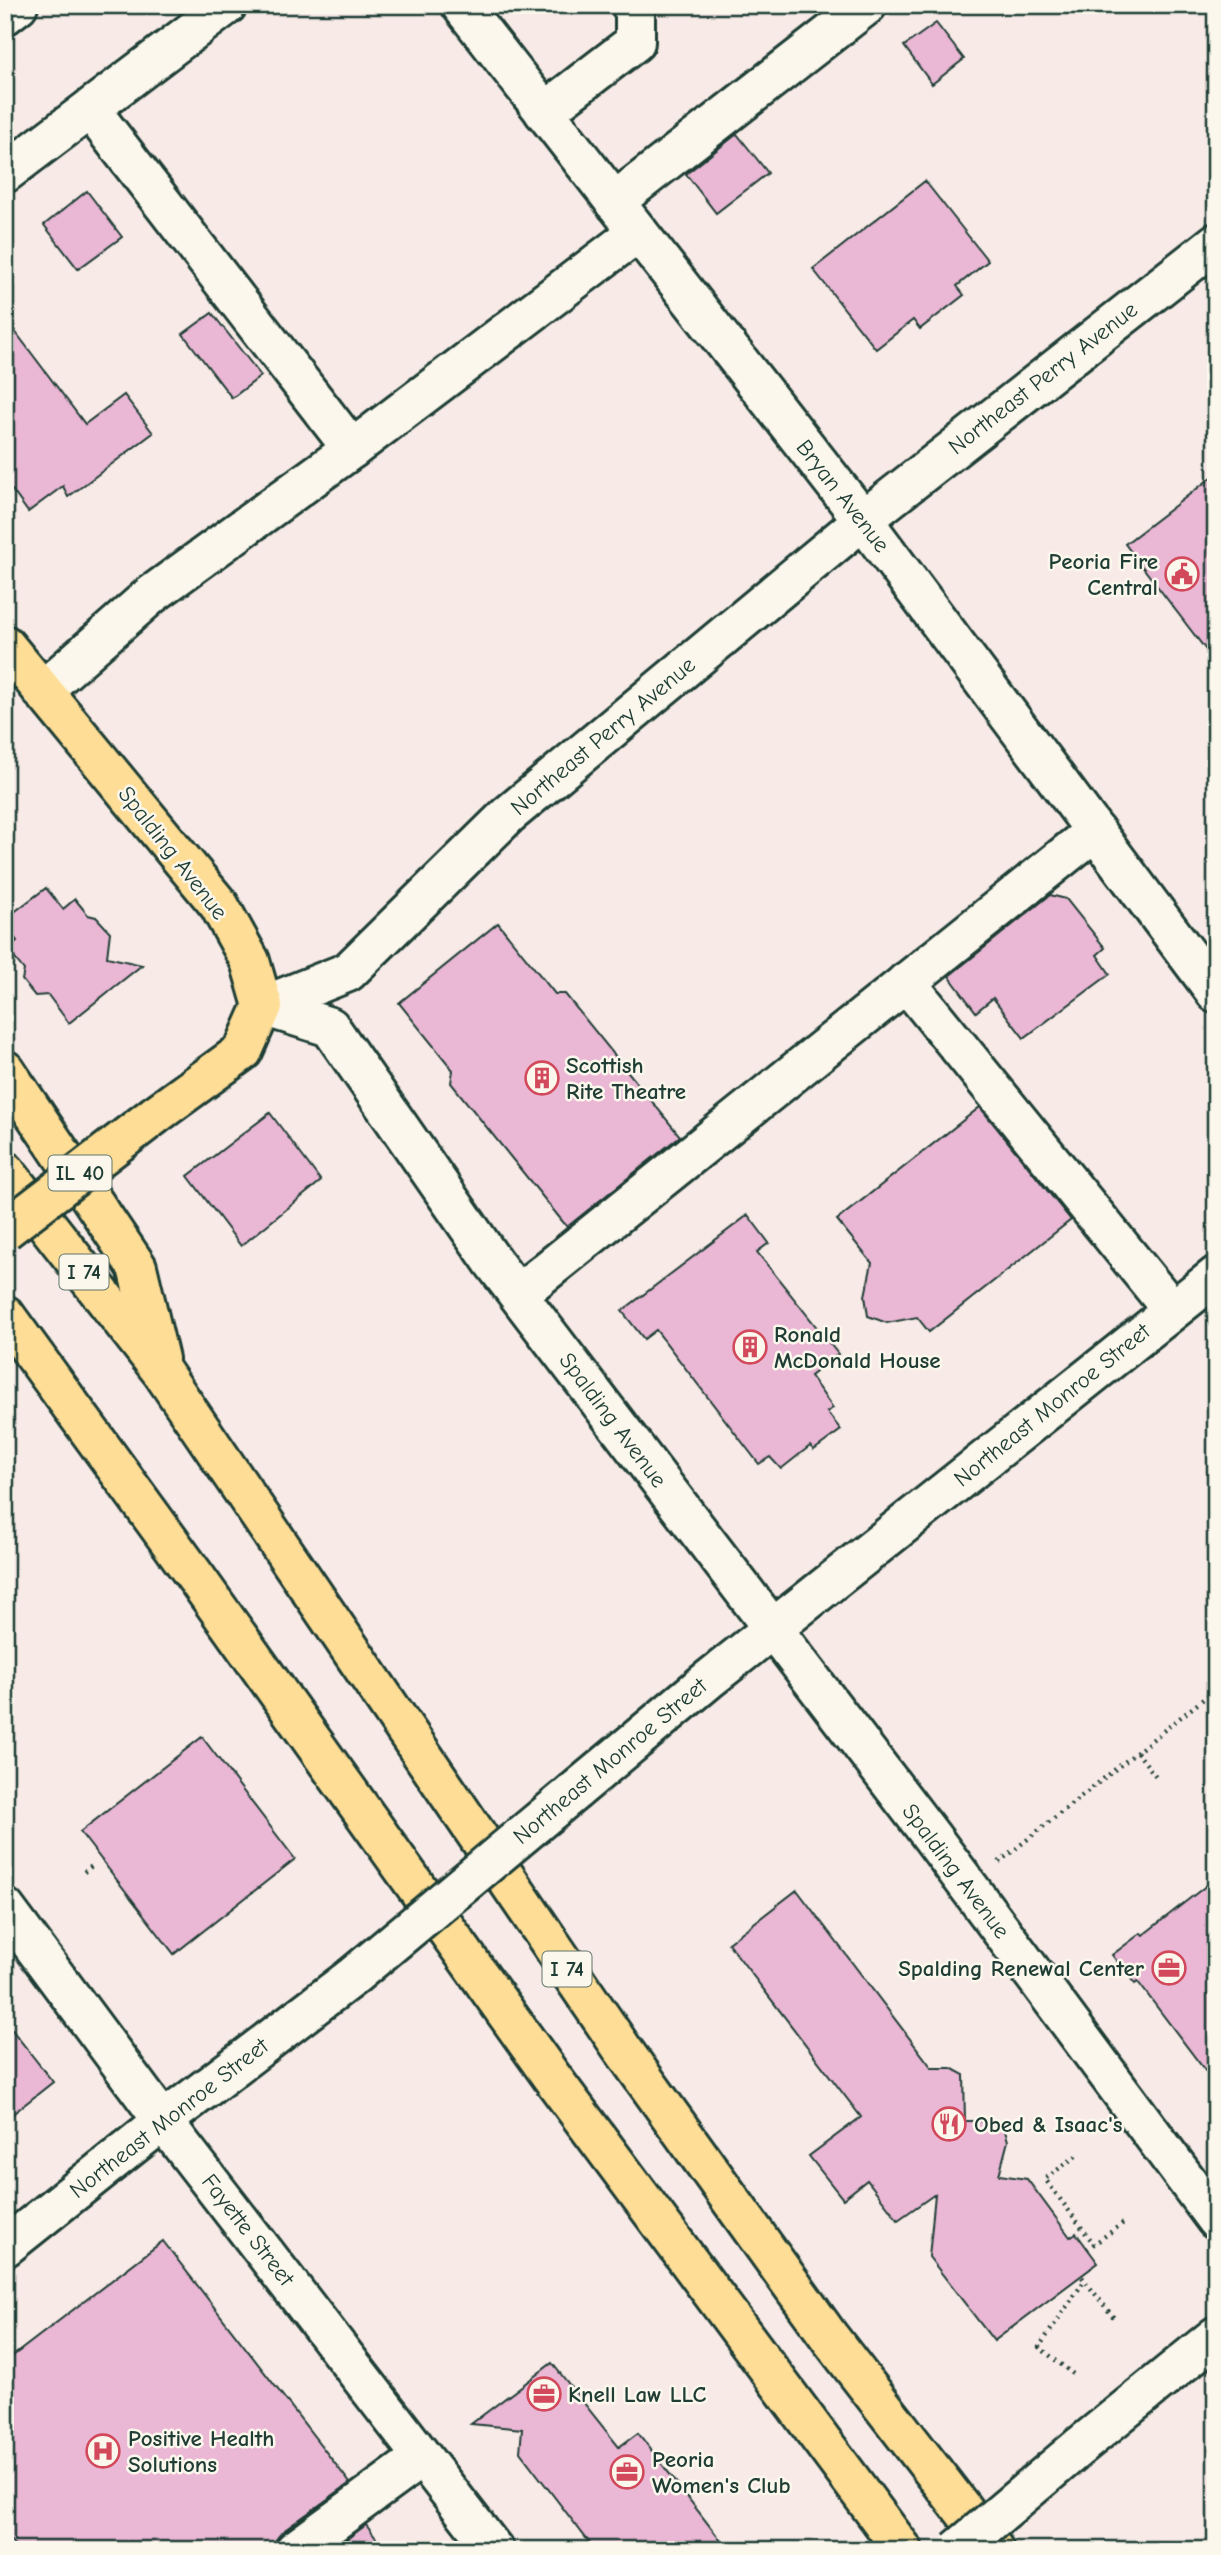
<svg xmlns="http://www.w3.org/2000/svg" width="1221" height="2555" font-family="'Comic Neue',sans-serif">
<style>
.building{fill:#eab7d5;stroke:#1f3d34;stroke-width:2}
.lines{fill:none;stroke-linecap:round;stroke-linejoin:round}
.minor-casing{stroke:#1f3d34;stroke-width:44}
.major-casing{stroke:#1f3d34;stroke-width:44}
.highway-casing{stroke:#1f3d34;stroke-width:44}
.path{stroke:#1f3d34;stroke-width:4.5;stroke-dasharray:2 5;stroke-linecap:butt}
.minor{stroke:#fbf7ec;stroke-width:38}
.major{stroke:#fedd96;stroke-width:38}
.highway{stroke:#fedd96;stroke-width:38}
.minor-bridge-casing{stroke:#1f3d34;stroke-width:44;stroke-linecap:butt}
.major-bridge-casing{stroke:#1f3d34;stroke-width:44;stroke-linecap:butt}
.minor-bridge{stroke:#fbf7ec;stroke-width:38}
.major-bridge{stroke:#fedd96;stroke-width:38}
.labels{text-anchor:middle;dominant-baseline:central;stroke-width:5;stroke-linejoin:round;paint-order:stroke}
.shield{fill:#fbf7ec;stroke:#61756b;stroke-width:2}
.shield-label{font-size:21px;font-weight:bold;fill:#1f3d34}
.street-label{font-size:23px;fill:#1f3d34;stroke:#fbf7ec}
.poi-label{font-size:23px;font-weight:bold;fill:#1f3d34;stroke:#fbf7ec;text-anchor:start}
</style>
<rect width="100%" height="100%" fill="#f8eae7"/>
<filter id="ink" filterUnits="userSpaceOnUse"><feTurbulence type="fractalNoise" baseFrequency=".0143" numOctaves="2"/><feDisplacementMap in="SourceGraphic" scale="14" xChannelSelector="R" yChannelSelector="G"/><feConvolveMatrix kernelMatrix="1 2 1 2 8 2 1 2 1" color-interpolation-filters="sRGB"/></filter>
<g filter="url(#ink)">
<g class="building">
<polygon points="936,23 964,59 932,84 904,46"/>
<polygon points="737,134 768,173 716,213 686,174"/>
<polygon points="925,181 988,261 957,286 964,295 920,329 913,320 876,349 813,269"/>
<polygon points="87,191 122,237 78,269 44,225"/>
<polygon points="212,313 261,376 232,398 183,334"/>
<polygon points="5,318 85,424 124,395 153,433 68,497 63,486 28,512 12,490 5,490"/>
<polygon points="1216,474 1216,663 1125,544"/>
<polygon points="46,888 63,909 75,899 88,915 96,917 110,932 107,957 142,965 69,1023 48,995 35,996 22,980 24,970 8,950 17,941 5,925 5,919"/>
<polygon points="1050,895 1066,899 1105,948 1097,955 1110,974 1024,1038 993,998 976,1012 949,976"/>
<polygon points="498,923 555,994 565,994 680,1136 567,1227 451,1083 453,1070 399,1003"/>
<polygon points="980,1107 1071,1220 929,1332 917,1317 887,1323 868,1316 865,1296 872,1263 837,1220"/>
<polygon points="270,1113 321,1181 241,1246 188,1176"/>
<polygon points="748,1215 769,1243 757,1252 838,1354 810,1376 833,1408 827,1412 841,1430 814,1450 810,1446 781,1469 770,1457 759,1464 656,1330 644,1339 622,1311"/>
<polygon points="202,1737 295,1859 174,1954 80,1832"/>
<polygon points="1216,1878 1216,2085 1138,1982 1135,1984 1112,1955 1141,1933 1143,1935"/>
<polygon points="797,1890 932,2068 951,2068 964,2075 965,2121 992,2121 1003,2124 1008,2141 999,2175 1027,2179 1070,2237 1076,2233 1098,2263 994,2341 929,2257 935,2194 898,2220 867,2180 843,2199 809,2156 861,2117 728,1943"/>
<polygon points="5,2021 53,2082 5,2120"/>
<polygon points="163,2241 350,2483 282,2532 275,2541 274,2550 18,2550 5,2533 5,2362"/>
<polygon points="552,2363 619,2447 638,2433 728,2550 595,2550 520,2452 522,2429 471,2424"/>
<polygon points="366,2525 385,2550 332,2550"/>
</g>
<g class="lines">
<defs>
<g id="minor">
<polyline points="461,5 863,520 1216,993"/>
<polyline points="5,15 18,5"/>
<polyline points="90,109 352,449"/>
<polyline points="544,112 635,42 635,12 631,5"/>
<polyline points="5,173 227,5"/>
<polyline points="614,202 867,5"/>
<polyline points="42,691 151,595 352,449 638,232"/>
<polyline points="906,982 1172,1310"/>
<polyline points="263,1006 330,1027 493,1262 931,1836 1216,2220"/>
<polyline points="263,1006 348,972 508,815 863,520 1216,243"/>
<polyline points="518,1294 1095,831"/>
<polyline points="575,1791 708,1680 1216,1276"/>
<polyline points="5,1908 163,2121 494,2550"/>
<polyline points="5,2247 163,2121 352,1977"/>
<polyline points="1079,2447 1216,2336"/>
<polyline points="295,2550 422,2457"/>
</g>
<polyline id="major" points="5,645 219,905 250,961 263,1006 243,1051 155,1115"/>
<g id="highway">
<polyline points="5,1070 137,1267 159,1359"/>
<polyline points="5,1171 162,1372 621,2047 830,2338 994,2550"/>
<polyline points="5,1315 197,1579 551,2076 903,2550"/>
</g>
</defs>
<use href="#minor" class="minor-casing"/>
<use href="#major" class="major-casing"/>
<use href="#highway" class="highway-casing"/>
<g class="path">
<polyline points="1137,1752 1158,1779"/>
<polyline points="999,1862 1216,1689"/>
<polyline points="84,1872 92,1866"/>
<polyline points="1076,2156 1045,2179 1094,2244"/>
<polyline points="1087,2249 1126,2221"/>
<polyline points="1082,2277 1114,2318"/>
<polyline points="1073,2374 1039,2347 1085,2280"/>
</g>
<use href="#minor" class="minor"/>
<use href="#major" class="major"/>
<use href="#highway" class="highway"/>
<defs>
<g id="minor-bridge">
<polyline points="352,1977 575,1791"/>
<polyline points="957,2550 1079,2447"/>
</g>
<polyline id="major-bridge" points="5,1230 155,1115"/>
</defs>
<use href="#minor-bridge" class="minor-bridge-casing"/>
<use href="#major-bridge" class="major-bridge-casing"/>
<use href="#minor-bridge" class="minor-bridge"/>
<use href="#major-bridge" class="major-bridge"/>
</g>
</g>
<defs>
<symbol id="civic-ring" viewBox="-11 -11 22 22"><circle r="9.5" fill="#fbf7ec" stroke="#d1495b" stroke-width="1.5"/><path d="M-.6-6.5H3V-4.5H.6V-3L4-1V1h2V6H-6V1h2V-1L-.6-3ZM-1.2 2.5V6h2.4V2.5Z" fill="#d1495b"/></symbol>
<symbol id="building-ring" viewBox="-11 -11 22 22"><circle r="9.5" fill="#fbf7ec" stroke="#d1495b" stroke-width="1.5"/><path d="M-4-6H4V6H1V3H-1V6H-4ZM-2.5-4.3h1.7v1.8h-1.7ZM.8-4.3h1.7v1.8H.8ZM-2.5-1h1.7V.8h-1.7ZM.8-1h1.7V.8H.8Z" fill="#d1495b"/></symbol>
<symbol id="office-ring" viewBox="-11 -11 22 22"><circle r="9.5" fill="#fbf7ec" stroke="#d1495b" stroke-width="1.5"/><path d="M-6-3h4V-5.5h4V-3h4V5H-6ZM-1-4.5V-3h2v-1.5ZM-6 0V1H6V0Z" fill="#d1495b"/></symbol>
<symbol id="restaurant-ring" viewBox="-11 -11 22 22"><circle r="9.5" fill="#fbf7ec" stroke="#d1495b" stroke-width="1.5"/><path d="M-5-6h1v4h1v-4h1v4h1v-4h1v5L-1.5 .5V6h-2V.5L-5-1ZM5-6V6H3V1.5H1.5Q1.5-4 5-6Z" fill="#d1495b"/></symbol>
<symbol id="hospital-ring" viewBox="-11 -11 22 22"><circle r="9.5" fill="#fbf7ec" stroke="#d1495b" stroke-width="1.5"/><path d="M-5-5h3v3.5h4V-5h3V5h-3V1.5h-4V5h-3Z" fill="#d1495b"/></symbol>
</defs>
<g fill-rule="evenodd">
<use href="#civic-ring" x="1163" y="555" width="38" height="38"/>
<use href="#building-ring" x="523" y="1059" width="38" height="38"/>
<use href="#building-ring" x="731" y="1328" width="38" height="38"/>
<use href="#office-ring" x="1150" y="1949" width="38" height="38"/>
<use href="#restaurant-ring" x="930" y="2105" width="38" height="38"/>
<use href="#office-ring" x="525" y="2375" width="38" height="38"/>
<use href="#hospital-ring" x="84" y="2432" width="38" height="38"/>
<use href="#office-ring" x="608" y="2453" width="38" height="38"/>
</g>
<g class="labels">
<g class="shield">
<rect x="48.5" y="1155.5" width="63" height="35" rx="5"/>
<rect x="59.5" y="1254.5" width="49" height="35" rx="5"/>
<rect x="542.5" y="1951.5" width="49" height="35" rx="5"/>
</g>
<g class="shield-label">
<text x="80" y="1173">IL 40</text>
<text x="84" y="1272">I 74</text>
<text x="567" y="1969">I 74</text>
</g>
<g class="street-label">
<text transform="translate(1043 378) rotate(-38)">Northeast Perry Avenue</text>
<text transform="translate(843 496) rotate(52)">Bryan Avenue</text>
<text transform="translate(603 736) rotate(-40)">Northeast Perry Avenue</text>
<text transform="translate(173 853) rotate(52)">Spalding Avenue</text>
<text transform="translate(1052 1405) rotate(-39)">Northeast Monroe Street</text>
<text transform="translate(613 1420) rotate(53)">Spalding Avenue</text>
<text transform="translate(610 1761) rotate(-40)">Northeast Monroe Street</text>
<text transform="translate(956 1871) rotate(53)">Spalding Avenue</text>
<text transform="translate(169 2118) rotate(-38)">Northeast Monroe Street</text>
<text transform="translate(248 2230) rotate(52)">Fayette Street</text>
</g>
<g class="poi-label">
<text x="1158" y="561" text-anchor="end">Peoria Fire<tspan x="1158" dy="26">Central</tspan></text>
<text x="566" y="1065">Scottish<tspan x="566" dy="26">Rite Theatre</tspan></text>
<text x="774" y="1334">Ronald<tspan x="774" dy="26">McDonald House</tspan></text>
<text x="1144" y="1968" text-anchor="end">Spalding Renewal Center</text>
<text x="974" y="2124">Obed &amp; Isaac's</text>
<text x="568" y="2394">Knell Law LLC</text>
<text x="128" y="2438">Positive Health<tspan x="128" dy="26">Solutions</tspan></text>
<text x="652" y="2459">Peoria<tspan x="652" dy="26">Women's Club</tspan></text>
</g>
</g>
<rect width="1221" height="2555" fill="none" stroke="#fbf7ec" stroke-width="28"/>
<rect x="14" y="14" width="1193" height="2527" fill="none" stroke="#1f3d34" stroke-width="2.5" filter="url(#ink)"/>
</svg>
